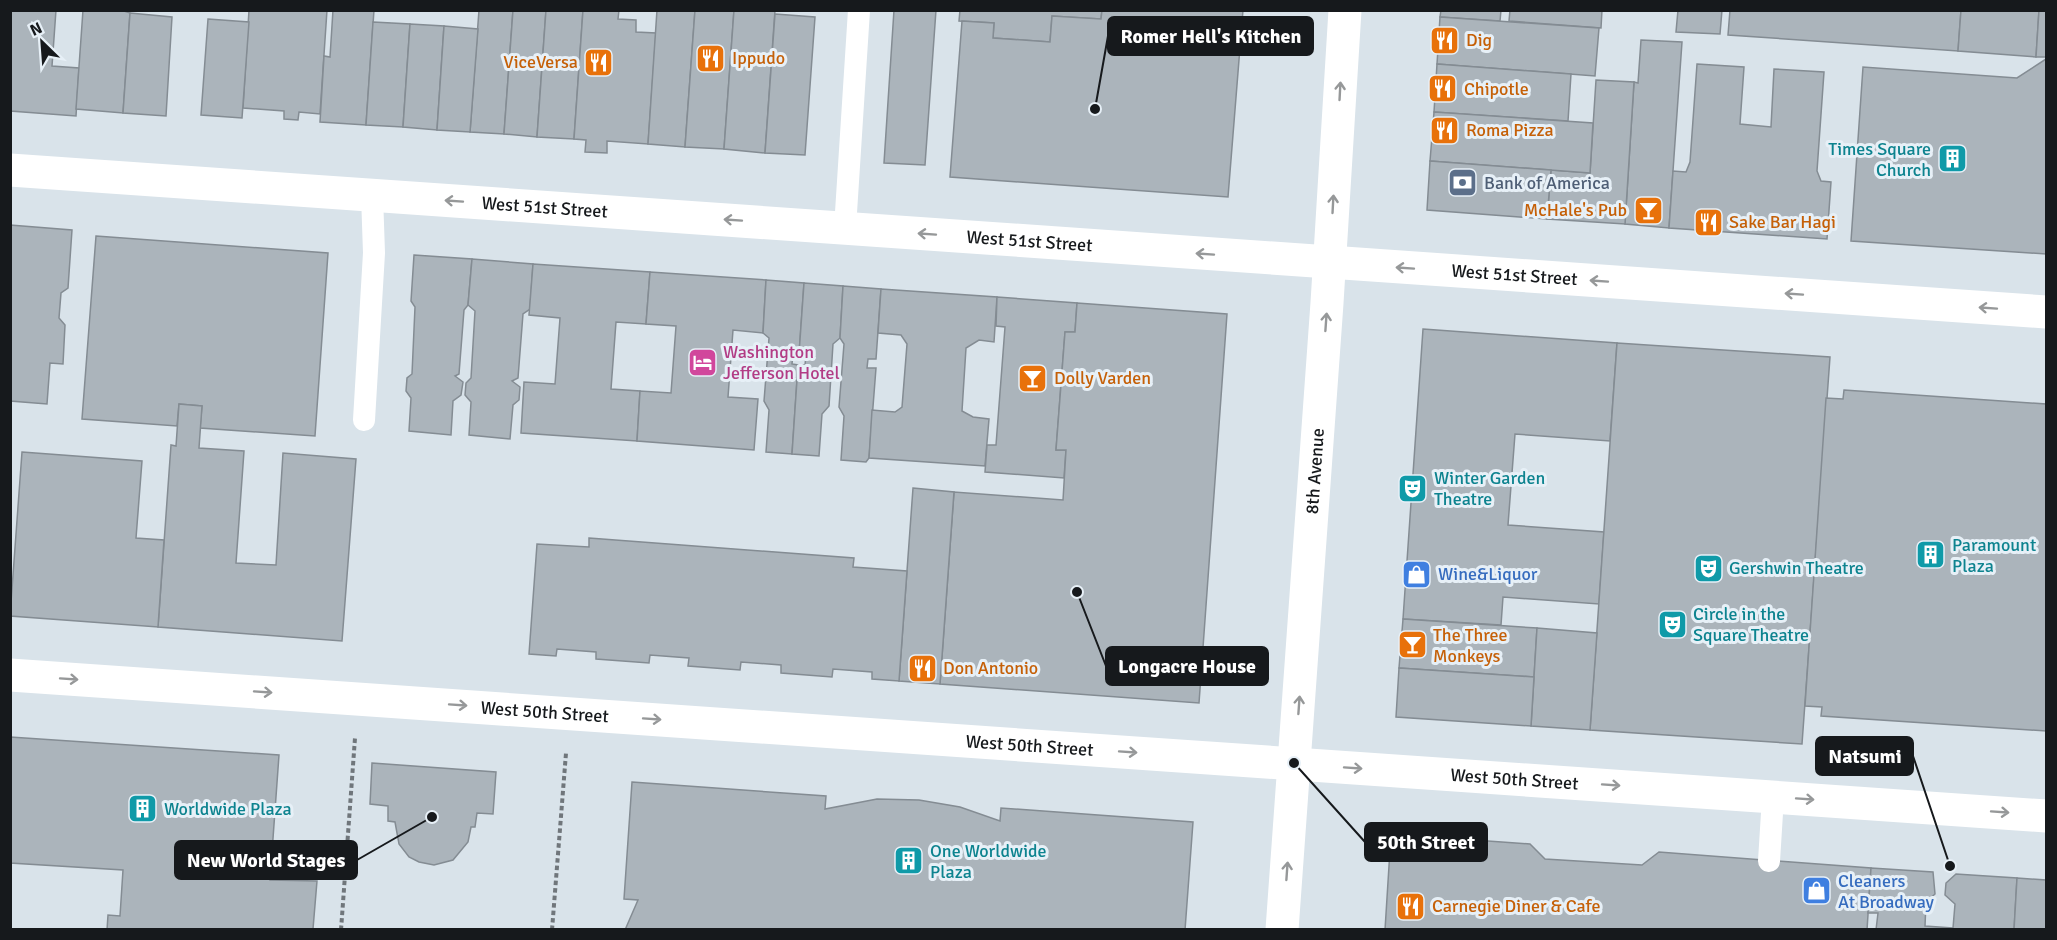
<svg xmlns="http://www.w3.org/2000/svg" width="2057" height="940" font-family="Signika,sans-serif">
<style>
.building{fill:#abb4bb;stroke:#848c93;stroke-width:1.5}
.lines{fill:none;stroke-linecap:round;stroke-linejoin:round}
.path{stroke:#70767b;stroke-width:4;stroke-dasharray:4.5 3;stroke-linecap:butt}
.service{stroke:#fff;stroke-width:22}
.minor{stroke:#fff;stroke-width:33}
.secondary{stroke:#fff;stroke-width:33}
.oneway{stroke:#969899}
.labels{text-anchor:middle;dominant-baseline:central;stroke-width:6;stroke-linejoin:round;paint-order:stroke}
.food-label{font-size:18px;fill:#c56008;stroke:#e7f0f7;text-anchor:start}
.culture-label{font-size:18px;fill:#0d838f;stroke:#e7f0f7;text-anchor:start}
.service-label{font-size:18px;fill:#4e5e75;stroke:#e7f0f7;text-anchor:start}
.street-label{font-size:18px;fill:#16191c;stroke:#e7f0f7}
.hotel-label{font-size:18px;fill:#b23c85;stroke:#e7f0f7;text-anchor:start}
.shop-label{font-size:18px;fill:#366cbe;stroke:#e7f0f7;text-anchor:start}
.leader{fill:none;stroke:#16191c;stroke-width:2}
.callout-dot{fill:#16191c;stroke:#e7f0f7;stroke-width:2}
.callout{fill:#16191c;stroke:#16191c;stroke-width:2}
.callout-label{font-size:20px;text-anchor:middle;font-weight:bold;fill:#fff}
</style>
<rect width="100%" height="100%" fill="#d9e3ea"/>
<g class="building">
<polygon points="10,10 56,10 52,66 79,68 76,116 10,111"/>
<polygon points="83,10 121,10 130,13 123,113 76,109"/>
<polygon points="249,10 327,10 320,114 299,112 298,120 284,119 284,111 243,108"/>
<polygon points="333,10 374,10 366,125 320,122 324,56 330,57"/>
<polygon points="479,10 513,10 504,134 470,132"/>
<polygon points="513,10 546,10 537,137 504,134"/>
<polygon points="546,10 583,10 574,139 537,137"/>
<polygon points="583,10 619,10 618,19 636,20 636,32 656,33 648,144 607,141 607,153 585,152 586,140 574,139"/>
<polygon points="657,10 695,10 685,147 648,144"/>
<polygon points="695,10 734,10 724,149 685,147"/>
<polygon points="734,10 775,10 765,153 724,149"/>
<polygon points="894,10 936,10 925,165 884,163"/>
<polygon points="960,10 1102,10 1101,19 1052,16 1050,42 993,38 994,23 959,21"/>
<polygon points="1102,10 1243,10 1228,197 950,177 962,21 994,23 993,38 1050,42 1052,16 1101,19"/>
<polygon points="1441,10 1501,10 1500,21 1440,17"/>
<polygon points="1510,10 1602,10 1601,28 1509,21"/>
<polygon points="1678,10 1722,10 1720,34 1676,32"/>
<polygon points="1730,10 1961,10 1958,51 1728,35"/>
<polygon points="1961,10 2039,10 2036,57 1958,51"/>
<polygon points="2039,10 2046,10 2046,57 2036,57"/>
<polygon points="130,13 172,17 166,116 123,113"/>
<polygon points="775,14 815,17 805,155 765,153"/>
<polygon points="1440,17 1599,28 1595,76 1437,64"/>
<polygon points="208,19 249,22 242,118 201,115"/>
<polygon points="373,22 410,24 403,127 366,125"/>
<polygon points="410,24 444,26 437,130 403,127"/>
<polygon points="444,26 478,29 470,132 437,130"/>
<polygon points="1641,40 1682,42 1669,228 1625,224 1634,82 1638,83"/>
<polygon points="2046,59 2046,254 1851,241 1863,67 2017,78"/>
<polygon points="1437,64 1571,74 1568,121 1434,112"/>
<polygon points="1697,64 1744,67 1740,124 1771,127 1774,69 1824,72 1817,171 1821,181 1831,182 1827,239 1669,228 1673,171 1686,172 1690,162"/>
<polygon points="1596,80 1634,82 1625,224 1547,219 1551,170 1590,173"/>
<polygon points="1434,112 1593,123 1590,173 1430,161"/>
<polygon points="1430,161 1551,170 1547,219 1427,210"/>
<polygon points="10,225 72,230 68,288 61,293 59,318 65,325 63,364 50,363 47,404 10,401"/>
<polygon points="96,236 328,253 315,436 200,428 202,406 179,404 177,426 82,419"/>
<polygon points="414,255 472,259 468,305 464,310 459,374 455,376 463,382 461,395 453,401 451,435 409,431 411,398 406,391 407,378 412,374 415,307 411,301"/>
<polygon points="472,259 533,264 530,309 523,314 518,378 512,381 520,387 519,400 513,405 510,439 469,435 471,402 465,395 466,383 471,378 475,311 468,305"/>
<polygon points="533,264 650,272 646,324 616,322 611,389 640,391 637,441 521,433 524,382 555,384 560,318 529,315"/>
<polygon points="650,272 766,280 763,333 733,330 728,397 758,399 754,450 637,441 640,391 671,393 676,326 646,324"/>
<polygon points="766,280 804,283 799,354 793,354 792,364 798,365 792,454 766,452 769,410 764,401 769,338 763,333"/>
<polygon points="804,283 843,286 840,338 833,344 829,406 822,414 819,456 792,454 798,365 805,365 806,355 799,354"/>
<polygon points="843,286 881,289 876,359 868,359 867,368 876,368 869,458 866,462 841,460 844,416 839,407 844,344 840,338"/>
<polygon points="881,289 997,297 994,342 979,340 966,348 962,411 973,417 989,419 985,466 869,458 872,410 895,412 902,407 907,344 901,335 878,333"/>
<polygon points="997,297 1077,303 1075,332 1065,332 1056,450 1066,450 1064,478 985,472 987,445 996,445 1005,327 996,326"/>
<polygon points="1077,303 1227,314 1199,703 940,684 954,492 1063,500 1066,450 1056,450 1065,332 1075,332"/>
<polygon points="1423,329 1617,343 1610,441 1515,434 1508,525 1604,532 1599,604 1503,597 1501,625 1403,619"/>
<polygon points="1617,343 1830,357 1802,744 1590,730"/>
<polygon points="1844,390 2046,404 2046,731 1821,716 1822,707 1805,706 1826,398 1843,399"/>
<polygon points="179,404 202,406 199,448 244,451 236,563 276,565 283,453 356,459 342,641 158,627 171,445 176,446"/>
<polygon points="22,452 142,461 136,538 164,540 158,627 10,616"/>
<polygon points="913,488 954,492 940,684 899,681"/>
<polygon points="589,538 854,558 853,567 907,571 899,681 872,679 872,672 833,669 832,677 781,673 781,665 741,662 740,670 688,666 689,658 650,655 649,663 596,659 596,652 557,649 556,656 529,654 537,544 589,547"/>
<polygon points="1403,619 1537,628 1534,677 1399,668"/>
<polygon points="1537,628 1597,633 1590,730 1531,726"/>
<polygon points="1399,668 1534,677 1531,726 1396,717"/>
<polygon points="10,737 279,755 270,880 317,881 313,929 318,930 107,930 108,915 120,916 123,870 10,863"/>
<polygon points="372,763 496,772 493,814 477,813 475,827 471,827 468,842 453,860 434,865 419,862 409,857 399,844 395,822 388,821 388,806 370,804"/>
<polygon points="632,782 826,796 825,809 877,799 919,800 960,807 1000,821 1001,808 1193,822 1185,930 625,930 638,900 624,899"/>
<polygon points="1391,834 1530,844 1545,859 1642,865 1659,852 1871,868 1867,930 1385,930"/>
<polygon points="1871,868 1933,872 1935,894 1926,902 1925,926 1953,928 1955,904 1945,895 1946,883 1956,874 2017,878 2014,930 1876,930 1878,913 1868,913"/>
<polygon points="2017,878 2046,880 2046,930 2014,930"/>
</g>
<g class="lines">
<g class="path">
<polyline points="341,930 355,738"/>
<polyline points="552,930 566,753"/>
</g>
<g class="service">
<polyline points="845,228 859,10"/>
<polyline points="364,420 374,253 372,195"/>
<polyline points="1769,861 1773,797"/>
</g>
<path class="minor" id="s1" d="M10,170L2046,312"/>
<g class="secondary">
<path id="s2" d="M10,675L2046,816"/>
<path id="s3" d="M1282,930L1327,303L1345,10"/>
</g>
</g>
<defs><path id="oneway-shaft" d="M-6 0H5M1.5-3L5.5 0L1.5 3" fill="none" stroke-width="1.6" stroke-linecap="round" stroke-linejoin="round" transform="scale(1.5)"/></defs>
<g class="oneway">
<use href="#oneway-shaft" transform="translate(1340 91) rotate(-87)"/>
<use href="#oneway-shaft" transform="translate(454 201) rotate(-176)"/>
<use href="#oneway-shaft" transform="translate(1333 204) rotate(-87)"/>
<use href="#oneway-shaft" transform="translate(733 220) rotate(-176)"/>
<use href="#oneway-shaft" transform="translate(927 234) rotate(-176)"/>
<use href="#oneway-shaft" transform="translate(1205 254) rotate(-176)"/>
<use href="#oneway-shaft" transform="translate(1405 268) rotate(-176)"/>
<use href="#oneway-shaft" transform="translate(1599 281) rotate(-176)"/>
<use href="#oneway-shaft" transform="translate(1794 294) rotate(-176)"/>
<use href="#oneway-shaft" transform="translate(1988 308) rotate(-176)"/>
<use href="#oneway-shaft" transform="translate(1326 322) rotate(-86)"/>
<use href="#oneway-shaft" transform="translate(69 679) rotate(4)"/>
<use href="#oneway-shaft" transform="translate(263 692) rotate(4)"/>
<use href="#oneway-shaft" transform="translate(458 705) rotate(4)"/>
<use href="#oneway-shaft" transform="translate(1299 705) rotate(-86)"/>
<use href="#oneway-shaft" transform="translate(652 719) rotate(4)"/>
<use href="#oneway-shaft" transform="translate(1128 752) rotate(4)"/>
<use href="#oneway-shaft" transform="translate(1353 768) rotate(4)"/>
<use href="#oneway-shaft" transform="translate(1611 785) rotate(4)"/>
<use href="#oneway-shaft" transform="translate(1805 799) rotate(4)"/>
<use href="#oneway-shaft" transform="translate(2000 812) rotate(4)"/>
<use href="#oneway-shaft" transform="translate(1287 871) rotate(-86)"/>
</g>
<defs>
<symbol id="restaurant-square" viewBox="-11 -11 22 22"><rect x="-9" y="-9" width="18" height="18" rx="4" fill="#e8710a" stroke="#e7f0f7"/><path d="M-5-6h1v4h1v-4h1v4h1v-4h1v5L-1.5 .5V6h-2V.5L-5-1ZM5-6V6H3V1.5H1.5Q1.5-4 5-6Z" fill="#fff"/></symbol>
<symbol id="building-square" viewBox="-11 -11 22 22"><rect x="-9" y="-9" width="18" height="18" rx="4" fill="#0f9aa8" stroke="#e7f0f7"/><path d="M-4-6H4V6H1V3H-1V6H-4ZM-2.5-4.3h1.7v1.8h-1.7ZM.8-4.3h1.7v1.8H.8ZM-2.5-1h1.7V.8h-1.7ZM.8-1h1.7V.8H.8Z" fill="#fff"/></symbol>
<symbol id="bank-square" viewBox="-11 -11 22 22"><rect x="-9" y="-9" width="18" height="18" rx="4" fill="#5c6f8a" stroke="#e7f0f7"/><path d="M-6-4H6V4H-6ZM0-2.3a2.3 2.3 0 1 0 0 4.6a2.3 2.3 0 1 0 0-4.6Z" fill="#fff"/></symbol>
<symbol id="bar-square" viewBox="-11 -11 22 22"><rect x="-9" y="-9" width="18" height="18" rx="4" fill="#e8710a" stroke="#e7f0f7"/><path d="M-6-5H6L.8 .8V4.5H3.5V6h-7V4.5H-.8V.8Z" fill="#fff"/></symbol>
<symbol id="hotel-square" viewBox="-11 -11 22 22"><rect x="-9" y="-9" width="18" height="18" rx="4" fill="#d1479c" stroke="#e7f0f7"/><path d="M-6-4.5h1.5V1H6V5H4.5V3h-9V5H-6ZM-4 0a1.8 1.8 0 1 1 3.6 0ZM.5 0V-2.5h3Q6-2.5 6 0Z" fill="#fff"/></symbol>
<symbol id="theatre-square" viewBox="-11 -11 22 22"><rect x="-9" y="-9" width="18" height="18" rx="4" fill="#0f9aa8" stroke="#e7f0f7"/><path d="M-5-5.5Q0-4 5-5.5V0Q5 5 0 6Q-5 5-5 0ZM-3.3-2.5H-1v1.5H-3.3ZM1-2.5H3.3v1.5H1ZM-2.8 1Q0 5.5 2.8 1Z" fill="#fff"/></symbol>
<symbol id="shop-square" viewBox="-11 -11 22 22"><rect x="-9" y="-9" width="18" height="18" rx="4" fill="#3f7fe0" stroke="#e7f0f7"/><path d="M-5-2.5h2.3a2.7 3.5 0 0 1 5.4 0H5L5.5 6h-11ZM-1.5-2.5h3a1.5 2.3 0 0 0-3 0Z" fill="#fff"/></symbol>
</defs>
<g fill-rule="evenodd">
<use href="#restaurant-square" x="1428" y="24" width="33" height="33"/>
<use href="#restaurant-square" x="694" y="42" width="33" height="33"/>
<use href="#restaurant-square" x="582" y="46" width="33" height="33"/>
<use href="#restaurant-square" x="1426" y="72" width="33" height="33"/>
<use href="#restaurant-square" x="1428" y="114" width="33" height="33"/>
<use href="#building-square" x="1936" y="142" width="33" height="33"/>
<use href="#bank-square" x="1446" y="166" width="33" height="33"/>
<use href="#bar-square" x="1632" y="194" width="33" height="33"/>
<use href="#restaurant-square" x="1692" y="206" width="33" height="33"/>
<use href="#hotel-square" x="686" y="346" width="33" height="33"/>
<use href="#bar-square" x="1016" y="362" width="33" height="33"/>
<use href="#theatre-square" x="1396" y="472" width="33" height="33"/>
<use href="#building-square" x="1914" y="538" width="33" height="33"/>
<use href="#theatre-square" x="1692" y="552" width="33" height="33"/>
<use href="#shop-square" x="1400" y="558" width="33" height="33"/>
<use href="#theatre-square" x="1656" y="608" width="33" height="33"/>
<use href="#bar-square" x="1396" y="628" width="33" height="33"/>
<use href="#restaurant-square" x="906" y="652" width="33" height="33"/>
<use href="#building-square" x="126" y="792" width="33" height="33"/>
<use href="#building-square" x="892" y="844" width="33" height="33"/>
<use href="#shop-square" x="1800" y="874" width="33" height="33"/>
<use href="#restaurant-square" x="1394" y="890" width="33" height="33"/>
</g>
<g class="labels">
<g class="food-label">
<text x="1466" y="40">Dig</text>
<text x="732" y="58">Ippudo</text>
<text x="578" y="62" text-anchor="end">ViceVersa</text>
<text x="1464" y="89">Chipotle</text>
<text x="1466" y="130">Roma Pizza</text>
<text x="1627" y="210" text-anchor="end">McHale's Pub</text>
<text x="1729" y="222">Sake Bar Hagi</text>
<text x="1054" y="378">Dolly Varden</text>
<text x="1433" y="635">The Three<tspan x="1433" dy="21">Monkeys</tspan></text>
<text x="943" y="668">Don Antonio</text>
<text x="1432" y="906">Carnegie Diner &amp; Cafe</text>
</g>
<g class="culture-label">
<text x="1931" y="149" text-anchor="end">Times Square<tspan x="1931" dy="21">Church</tspan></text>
<text x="1434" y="478">Winter Garden<tspan x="1434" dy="21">Theatre</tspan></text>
<text x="1952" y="545">Paramount<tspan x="1952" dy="21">Plaza</tspan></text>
<text x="1729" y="568">Gershwin Theatre</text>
<text x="1693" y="614">Circle in the<tspan x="1693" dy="21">Square Theatre</tspan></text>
<text x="164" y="809">Worldwide Plaza</text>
<text x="930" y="851">One Worldwide<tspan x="930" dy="21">Plaza</tspan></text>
</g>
<g class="service-label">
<text x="1484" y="183">Bank of America</text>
</g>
<g class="street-label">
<text stroke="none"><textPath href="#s1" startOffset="536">West 51st Street</textPath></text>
<text stroke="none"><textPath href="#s1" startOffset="1022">West 51st Street</textPath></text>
<text stroke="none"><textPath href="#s1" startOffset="1508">West 51st Street</textPath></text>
<text stroke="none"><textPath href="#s3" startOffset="460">8th Avenue</textPath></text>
<text stroke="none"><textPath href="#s2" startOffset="536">West 50th Street</textPath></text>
<text stroke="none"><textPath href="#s2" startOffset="1022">West 50th Street</textPath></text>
<text stroke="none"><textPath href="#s2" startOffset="1508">West 50th Street</textPath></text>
</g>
<g class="hotel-label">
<text x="723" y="352">Washington<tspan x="723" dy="21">Jefferson Hotel</tspan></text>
</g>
<g class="shop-label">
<text x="1438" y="574">Wine&amp;Liquor</text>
<text x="1838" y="881">Cleaners<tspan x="1838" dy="21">At Broadway</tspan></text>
</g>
</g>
<path class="leader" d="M1095 109L1108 36M1077 592L1106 666M1950 866L1913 756M1294 763L1365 842M432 817L357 860"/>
<g class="callout-dot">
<circle cx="1095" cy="109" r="6"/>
<circle cx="1077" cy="592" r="6"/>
<circle cx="1950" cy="866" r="6"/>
<circle cx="1294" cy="763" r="6"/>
<circle cx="432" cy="817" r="6"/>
</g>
<g class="callout">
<rect x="1108" y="17" width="205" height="38" rx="6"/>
<rect x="1106" y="647" width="162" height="38" rx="6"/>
<rect x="1816" y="737" width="97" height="38" rx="6"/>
<rect x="1365" y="823" width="122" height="38" rx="6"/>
<rect x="175" y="841" width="182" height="38" rx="6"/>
</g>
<g class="callout-label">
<text x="1211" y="43">Romer Hell's Kitchen</text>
<text x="1187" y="673">Longacre House</text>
<text x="1865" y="763">Natsumi</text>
<text x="1426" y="849">50th Street</text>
<text x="266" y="867">New World Stages</text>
</g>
<rect width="2057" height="940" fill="none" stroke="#16191c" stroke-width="24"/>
<g transform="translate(42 42) rotate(335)" stroke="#e7f0f7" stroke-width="4.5" paint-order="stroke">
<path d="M0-4.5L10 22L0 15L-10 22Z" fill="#16191c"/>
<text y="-9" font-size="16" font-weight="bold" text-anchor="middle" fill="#16191c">N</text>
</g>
</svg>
